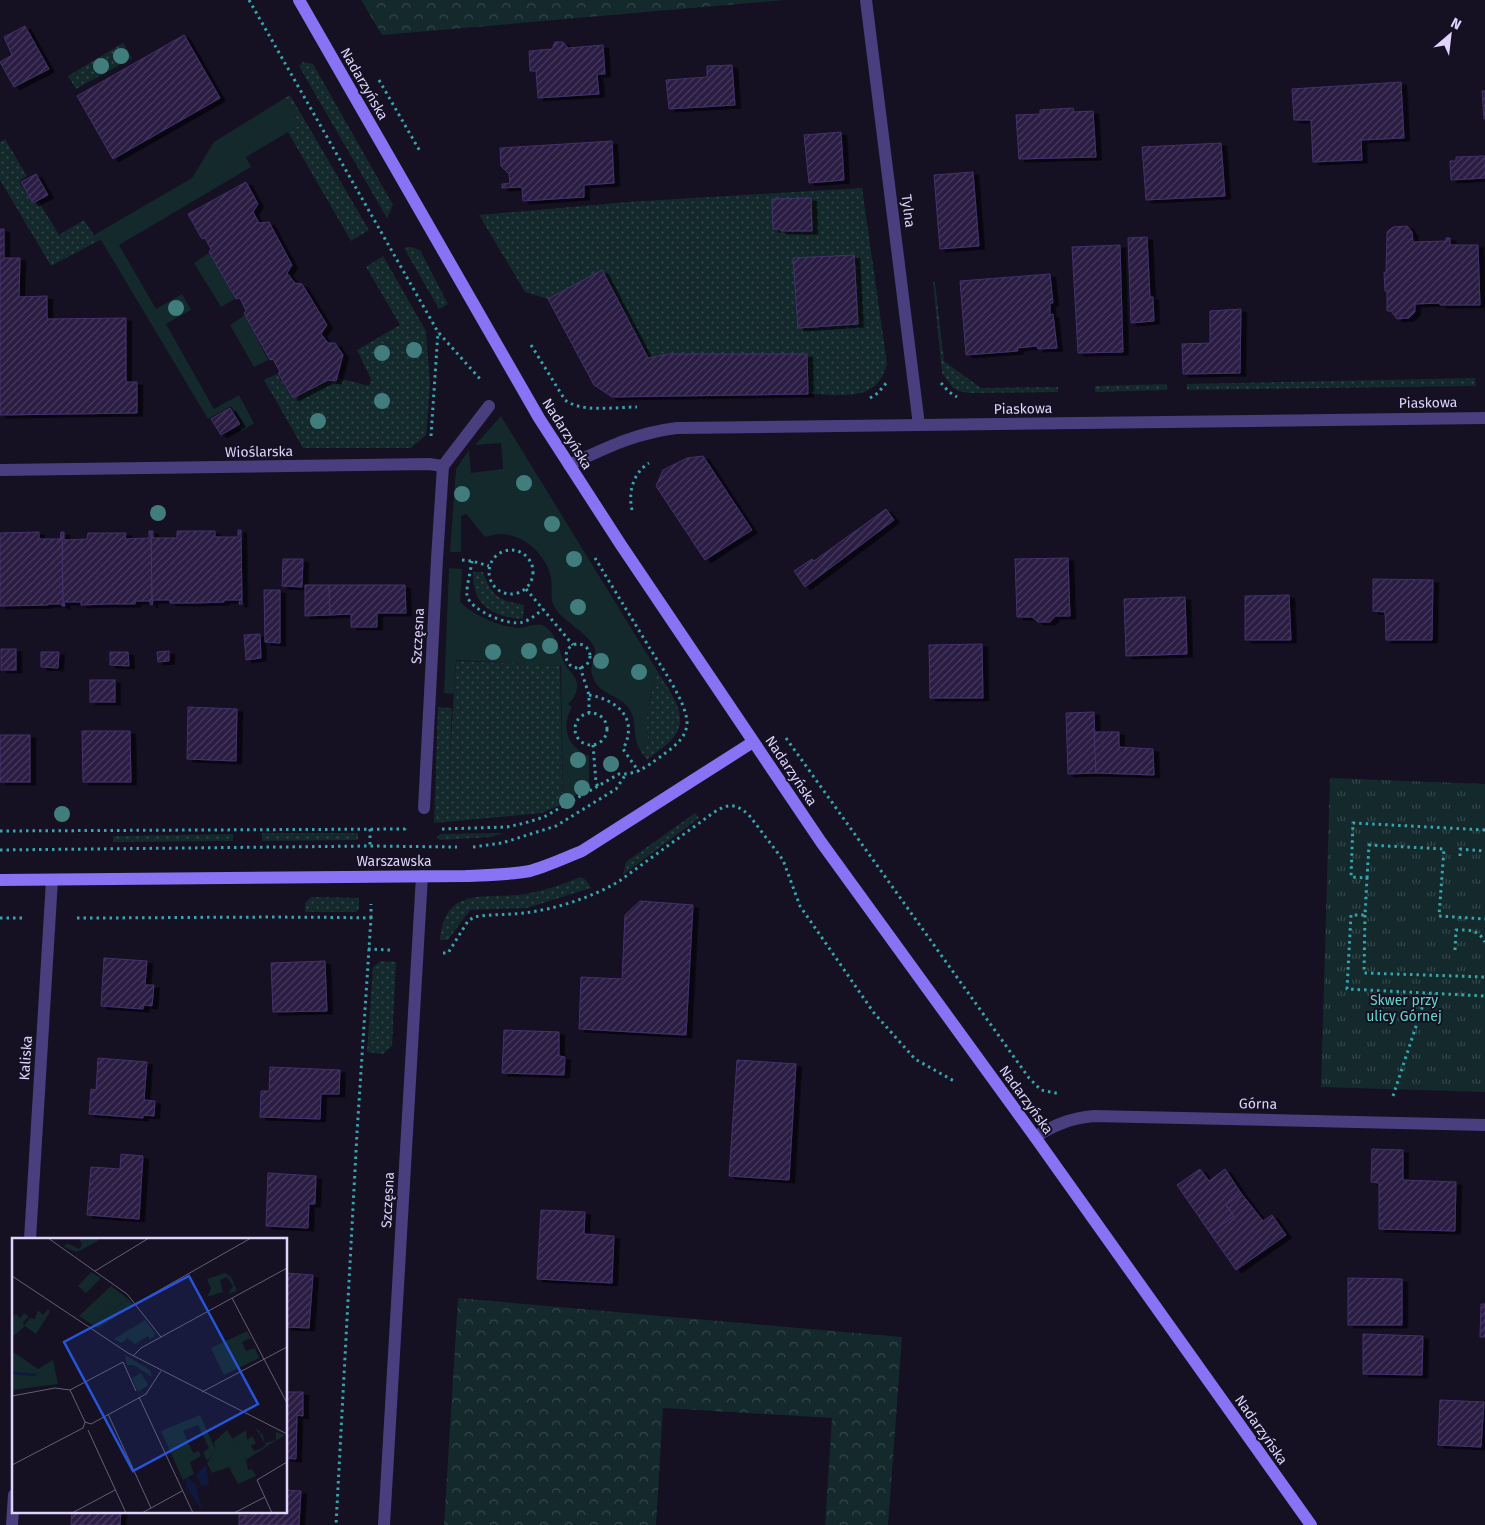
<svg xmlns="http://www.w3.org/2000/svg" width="1485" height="1525" font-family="'Fira Sans',sans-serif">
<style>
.grass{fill:url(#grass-dots)}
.forest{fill:url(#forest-crowns)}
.park{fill:url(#park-tufts)}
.garden{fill:#13292c}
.building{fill:url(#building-hatch);stroke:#44316c;filter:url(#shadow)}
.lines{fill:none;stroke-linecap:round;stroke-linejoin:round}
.path{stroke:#38a4ac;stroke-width:3;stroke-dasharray:2.5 4;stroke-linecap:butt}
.street{stroke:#493e7e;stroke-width:12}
.secondary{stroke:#8773f4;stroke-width:12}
.tree{fill:#427d7e}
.labels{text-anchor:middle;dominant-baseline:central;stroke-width:4;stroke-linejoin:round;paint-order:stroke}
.street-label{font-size:14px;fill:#ded4fc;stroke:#151022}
.park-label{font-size:14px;fill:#66d6c9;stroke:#151022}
.inset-river{fill:none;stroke:#0e193d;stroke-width:2.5}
.inset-road{fill:none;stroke:#655e79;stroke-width:1}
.view{fill:#2755da;fill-opacity:0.15;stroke:#2755da;stroke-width:2.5}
.inset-edge{fill:none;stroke:#ded4fc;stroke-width:2.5}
</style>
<defs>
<pattern id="grass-dots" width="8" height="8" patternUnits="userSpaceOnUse" patternTransform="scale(1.25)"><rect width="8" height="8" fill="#13292c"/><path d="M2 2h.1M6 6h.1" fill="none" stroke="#35474c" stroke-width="1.8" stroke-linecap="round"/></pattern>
<pattern id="forest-crowns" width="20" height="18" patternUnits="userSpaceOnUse" patternTransform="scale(1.25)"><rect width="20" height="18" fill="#13292c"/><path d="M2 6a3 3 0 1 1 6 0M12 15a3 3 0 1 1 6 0" fill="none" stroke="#35474c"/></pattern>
<pattern id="park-tufts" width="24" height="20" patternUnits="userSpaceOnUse" patternTransform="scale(1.25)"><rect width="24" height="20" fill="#13292c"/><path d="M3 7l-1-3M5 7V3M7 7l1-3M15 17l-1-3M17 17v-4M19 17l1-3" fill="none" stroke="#35474c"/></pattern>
<pattern id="building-hatch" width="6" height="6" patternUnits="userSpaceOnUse" patternTransform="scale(1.25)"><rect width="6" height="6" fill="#291d42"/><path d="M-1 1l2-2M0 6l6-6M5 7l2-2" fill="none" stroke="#483d5e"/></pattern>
<filter id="shadow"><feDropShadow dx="5.5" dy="3" stdDeviation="0" flood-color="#0009"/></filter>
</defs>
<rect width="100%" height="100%" fill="#151022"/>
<g class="grass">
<polygon points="123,43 132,58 76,89 68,76"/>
<polygon points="303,62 313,64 393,205 387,218 299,66"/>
<polygon points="290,95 369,230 351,241 288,132 300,125 285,98"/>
<polygon points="5,139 27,176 19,181 33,204 39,202 59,235 84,220 98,241 51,266 0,180 0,142"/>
<path d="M862,188L887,363C878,404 841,394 808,394L807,354H669L648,358L602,270L548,299L525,292L479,215L628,202Z"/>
<polygon points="411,247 420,250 448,304 439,309 404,248"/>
<polygon points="383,256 426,331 430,385 426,435 411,448 303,448 264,380 277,374 293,399 328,380 336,382 338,378 369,386 371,379 357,350 400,325 366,267"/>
<polygon points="933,282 935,282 944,361 981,388 1058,387 1058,392 969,393 959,391 953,388 942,373"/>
<polygon points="1475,378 1476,386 1187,390 1187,384"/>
<polygon points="1167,384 1167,390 1095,392 1095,386"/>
<path d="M473,572H483C491,596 500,601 524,605L523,619C492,617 472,605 473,572Z"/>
<polygon points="456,661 560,665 563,804 542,813 434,823 438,707 452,708 450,758"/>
<path d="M658,672C669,691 691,716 674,737C667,746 655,753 647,760L640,750L649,744C644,717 649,698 658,672Z"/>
<polygon points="695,813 699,818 623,875 626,862"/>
<polygon points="262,833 358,833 358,840 262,841"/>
<polygon points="503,833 491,837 440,840 437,837 440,834"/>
<polygon points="233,834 233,841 113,842 113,836"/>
<path d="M581,877L586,880L591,888L527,908L470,910L448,940H440C445,884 486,900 526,894C545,890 562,885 581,877Z"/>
<polygon points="311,897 359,898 359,909 356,912 305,912 305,903"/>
<polygon points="380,961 396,962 392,1046 383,1054 367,1052 373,967"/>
</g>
<g class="forest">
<polygon points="361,0 785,0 382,35"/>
<polygon points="458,1298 902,1337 888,1525 825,1525 832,1418 663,1408 656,1525 444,1525"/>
</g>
<polygon class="park" points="1330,778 1485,784 1485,1092 1321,1087"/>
<g class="garden">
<polygon points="285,98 300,125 246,157 251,167 119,245 156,309 182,294 191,310 166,324 214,409 239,395 254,423 242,431 239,428 243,424 231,406 208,419 101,240 98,241 94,235 192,178 214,142"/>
<polygon points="209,253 235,299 221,307 194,263"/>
<polygon points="245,315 268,360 254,367 230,325"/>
<path d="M501,416L658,672C649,698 644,717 649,744L640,750C632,736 637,722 630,710C621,694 597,696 592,674C589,664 599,654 593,645C585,631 565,623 555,608C549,599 553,588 551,578C547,555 524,534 500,534C495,534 490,536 485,537L466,514L461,516V552H450L456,469L469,450L471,473L503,469L501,443L475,445Z"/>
<path d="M449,568L462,569L460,602C473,615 500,627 519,628C526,628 534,623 542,625C557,631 559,652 565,664C568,671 576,675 577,684C578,691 574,699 568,704L572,707C560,728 568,747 589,756V787L563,804L561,666L456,660L454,694L444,693Z"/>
</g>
<g class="building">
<polygon points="25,26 49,69 14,87 0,62 12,55 4,37"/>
<polygon points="184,35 220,98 113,159 77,96"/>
<polygon points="555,42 563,42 568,48 603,45 605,74 597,74 599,94 538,98 536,71 530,71 529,51 552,49"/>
<polygon points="732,65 735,105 669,109 666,80 707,77 707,66"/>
<polygon points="1401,82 1404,138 1361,140 1362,160 1313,162 1311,120 1294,120 1292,89"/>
<polygon points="1482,91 1485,91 1485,119 1484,119"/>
<polygon points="1073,108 1074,112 1093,111 1096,157 1019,159 1016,115 1040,114 1040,110"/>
<polygon points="841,132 844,180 809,183 804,135"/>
<polygon points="612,141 614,183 584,185 584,197 523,201 522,187 502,188 502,184 510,183 509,174 501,166 500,148"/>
<polygon points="1221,143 1225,196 1146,200 1142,147"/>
<polygon points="1485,156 1485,178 1451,180 1450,161 1456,161 1456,157"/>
<polygon points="973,172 979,246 940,249 934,175"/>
<polygon points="36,174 48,195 33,203 21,182"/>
<polygon points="246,182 258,204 253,212 259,223 269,222 292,265 287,273 295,283 302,284 327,325 321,334 328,343 335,343 343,355 336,381 328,380 293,398 278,373 280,372 273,359 270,360 244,313 246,311 240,298 236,299 209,252 211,249 205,238 202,239 188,214"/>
<polygon points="811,198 812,231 781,231 780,229 773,229 772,199"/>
<polygon points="1407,226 1412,232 1413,242 1446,241 1446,238 1450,238 1450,245 1478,245 1480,305 1440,305 1440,303 1415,304 1415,312 1409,318 1397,319 1391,311 1387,311 1387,291 1385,291 1384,272 1386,273 1387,232 1393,227"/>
<polygon points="0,229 4,229 4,258 20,258 19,297 47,296 47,319 126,318 126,382 137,382 137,413 0,415"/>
<polygon points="1147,237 1150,297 1153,297 1154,321 1131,323 1128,238"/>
<polygon points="1120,245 1123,352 1078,353 1072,247"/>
<polygon points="854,255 858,324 798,328 793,258"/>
<polygon points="602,270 648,358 669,354 807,354 808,394 612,397 594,385 548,299"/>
<polygon points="1050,274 1053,303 1050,303 1050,315 1053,314 1057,348 1038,349 1037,346 1017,348 1018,351 966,355 960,281"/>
<polygon points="1241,309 1240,373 1183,374 1182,344 1210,343 1210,311"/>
<polygon points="230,408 240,424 221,435 211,419"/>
<polygon points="703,456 752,530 705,560 656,486 663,470 687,458"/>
<polygon points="886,509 894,520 805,587 794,571 812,559 814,561"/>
<polygon points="238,530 241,530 242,604 239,604 240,600 224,600 224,602 196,603 170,603 170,600 153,600 152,605 151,531 153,531 153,538 177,538 177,531 215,531 215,537 238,537"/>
<polygon points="149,531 151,531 152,605 150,604 150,601 136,601 135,604 107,604 81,605 81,602 64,602 65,606 63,606 62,532 64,532 64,540 87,539 88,533 126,533 125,539 149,538"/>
<polygon points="39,532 39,539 60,539 61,532 62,532 63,606 62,606 62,604 48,604 48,605 0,606 0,533"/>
<polygon points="1068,558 1070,616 1055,616 1050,622 1038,622 1032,617 1017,617 1015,559"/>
<polygon points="283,559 303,559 302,587 282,586"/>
<polygon points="1373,579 1433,580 1432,640 1386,640 1385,612 1373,611"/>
<polygon points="305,585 329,585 330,615 305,616"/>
<polygon points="329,585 405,585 406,613 377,613 377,627 351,627 351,614 330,615"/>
<polygon points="264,590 280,590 280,643 265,642"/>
<polygon points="1289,595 1291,640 1245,640 1245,596"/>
<polygon points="1185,597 1187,654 1126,656 1124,599"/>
<polygon points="260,634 261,658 246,660 244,635"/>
<polygon points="982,644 983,698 930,698 929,645"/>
<rect x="1" y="649" width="15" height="21"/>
<polygon points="169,651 169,661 158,662 157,652"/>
<polygon points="41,652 59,652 58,668 41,667"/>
<polygon points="110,652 128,652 129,666 110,665"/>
<rect x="90" y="680" width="25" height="22"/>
<polygon points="188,707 237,709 236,761 187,759"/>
<polygon points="1094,712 1096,773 1068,774 1066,713"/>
<polygon points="82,731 130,731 131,782 83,782"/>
<polygon points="1094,732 1119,732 1119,747 1153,749 1154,775 1096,773"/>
<rect x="0" y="735" width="30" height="47"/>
<polygon points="640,901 693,905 686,1035 579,1029 581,977 622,979 625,915"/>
<polygon points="104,958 147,961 145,985 154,985 152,1006 144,1005 143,1009 101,1006"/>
<polygon points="325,961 327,1011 273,1012 271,963"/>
<polygon points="504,1030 559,1032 559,1056 565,1057 564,1075 502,1073"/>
<polygon points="98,1058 147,1062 144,1100 155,1101 154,1116 143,1115 143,1118 89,1114 91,1089 96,1090"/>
<polygon points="737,1060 796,1064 789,1180 729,1176"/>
<polygon points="270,1067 340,1070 339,1094 321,1094 320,1119 260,1117 261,1091 269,1091"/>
<polygon points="1372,1149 1403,1150 1403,1180 1456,1182 1455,1231 1379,1229 1379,1183 1371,1182"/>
<polygon points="121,1154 143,1156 139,1219 87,1215 91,1167 120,1169"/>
<polygon points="1200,1169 1209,1181 1225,1169 1241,1193 1226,1205 1234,1216 1210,1233 1177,1185"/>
<polygon points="268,1173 316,1176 315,1204 309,1204 308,1228 266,1226"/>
<polygon points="1241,1193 1263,1221 1272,1215 1286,1235 1236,1270 1210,1233 1234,1216 1226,1205"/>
<polygon points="541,1210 585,1212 584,1234 614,1236 612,1283 537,1279"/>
<polygon points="286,1273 313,1275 309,1328 286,1327"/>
<polygon points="1348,1278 1402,1279 1402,1325 1348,1325"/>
<polygon points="1481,1304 1485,1304 1485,1337 1480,1337"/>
<polygon points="1363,1334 1423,1336 1422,1375 1363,1374"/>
<polygon points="286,1392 303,1392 303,1416 297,1415 296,1459 286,1458"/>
<polygon points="1440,1400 1484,1402 1481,1447 1438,1445"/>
<polygon points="286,1490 301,1491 299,1525 239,1525 239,1515 251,1516 251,1511 286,1511"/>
<polygon points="72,1511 121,1511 120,1525 71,1525"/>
</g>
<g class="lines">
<g class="path">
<polyline points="249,0 438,332 481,380"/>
<polyline points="379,80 421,153"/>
<path d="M531,345L565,400C582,413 615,407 637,407"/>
<polyline points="941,383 949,392 957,397"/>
<polyline points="870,398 878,393 887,382"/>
<polyline points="431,436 438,332"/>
<path d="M632,510C628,492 633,473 649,463"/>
<circle cx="511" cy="572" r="22"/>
<polyline points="462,560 472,561 489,566"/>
<path d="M472,561C471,570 466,587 467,595C469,610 510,627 523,622C530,620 537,614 543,609"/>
<polyline points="526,589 573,645"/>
<circle cx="578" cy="656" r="12"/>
<polyline points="580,667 589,695 589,713"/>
<path d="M589,695C618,700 639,719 623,749L639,772"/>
<circle cx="591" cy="729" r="16"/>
<polyline points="786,738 1029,1078 1041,1090 1060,1094"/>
<polyline points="593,745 596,782 598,787"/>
<polyline points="370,829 370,846"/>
<path d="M442,829L507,827L525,823L544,817L619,774C636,775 646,767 660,757C672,748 687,739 687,722C686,701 660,665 649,647C631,617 613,588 595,558"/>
<polyline points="1485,830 1353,823 1351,877 1367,878 1365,915 1351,915 1347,989 1485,996"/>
<polyline points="0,831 405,829 405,826"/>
<polyline points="473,847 502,843 556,826 616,789 626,774"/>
<polyline points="0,850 370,846 457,847"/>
<polyline points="1460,856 1460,849 1485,851"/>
<polyline points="1367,878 1369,845 1444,849 1439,916 1485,919"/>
<polyline points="1365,915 1364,973 1485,977"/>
<polyline points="0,918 23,918"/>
<path d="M77,918C175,918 273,916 371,918L357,1133L336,1525"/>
<polyline points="371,918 371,904"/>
<polyline points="368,949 390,950"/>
<path d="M1455,950L1456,930C1469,930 1478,929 1485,942"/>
<path d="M443,953H448L468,921L474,917C490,914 507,915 524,913C556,909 590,898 618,882L713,813C728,803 735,803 749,815L783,860L800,906L874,1013L915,1059L954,1081"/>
<polyline points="1393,1096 1427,993"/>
</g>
<g class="street">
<polyline points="866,0 919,425"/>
<path d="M569,465C606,448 635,433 677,428L1485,418"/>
<polyline points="443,466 489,406"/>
<polyline points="0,470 429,464 443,466"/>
<polyline points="424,808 437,559 443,466"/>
<path d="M1035,1137C1054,1125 1071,1118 1094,1116L1485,1125"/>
<polyline points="30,1239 52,880"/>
<polyline points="12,1525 14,1495"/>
<polyline points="384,1525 422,876"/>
</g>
<g class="secondary">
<polyline points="299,0 539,418 621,545 821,842 1035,1137 1311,1525"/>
<path d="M0,880L466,876C487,875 509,875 530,871C548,866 565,858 582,851L753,742"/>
</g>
</g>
<g class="tree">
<circle cx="121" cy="56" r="8"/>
<circle cx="101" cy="66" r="8"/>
<circle cx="176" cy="308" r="8"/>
<circle cx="414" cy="350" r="8"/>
<circle cx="382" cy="353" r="8"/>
<circle cx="382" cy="401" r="8"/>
<circle cx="318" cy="421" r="8"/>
<circle cx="524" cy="483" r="8"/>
<circle cx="462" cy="494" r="8"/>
<circle cx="158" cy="513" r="8"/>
<circle cx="552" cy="524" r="8"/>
<circle cx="574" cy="559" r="8"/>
<circle cx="578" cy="607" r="8"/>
<circle cx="550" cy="646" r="8"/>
<circle cx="529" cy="651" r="8"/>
<circle cx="493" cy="652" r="8"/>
<circle cx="601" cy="661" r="8"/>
<circle cx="639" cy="672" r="8"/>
<circle cx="578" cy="760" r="8"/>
<circle cx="611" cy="764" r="8"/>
<circle cx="582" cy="788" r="8"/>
<circle cx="567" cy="801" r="8"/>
<circle cx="62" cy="814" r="8"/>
</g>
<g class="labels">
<g class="street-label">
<text transform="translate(364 84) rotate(60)">Nadarzyńska</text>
<text transform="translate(908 211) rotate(83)">Tylna</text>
<text transform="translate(1428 403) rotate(-1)">Piaskowa</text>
<text transform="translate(1023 409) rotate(-1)">Piaskowa</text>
<text transform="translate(567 434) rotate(58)">Nadarzyńska</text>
<text transform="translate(259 452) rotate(-1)">Wioślarska</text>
<text transform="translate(418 636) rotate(-87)">Szczęsna</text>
<text transform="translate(791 771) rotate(56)">Nadarzyńska</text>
<text x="394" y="861">Warszawska</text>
<text transform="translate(26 1058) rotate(-86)">Kaliska</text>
<text transform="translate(1026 1100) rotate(54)">Nadarzyńska</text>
<text transform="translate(1258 1104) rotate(1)">Górna</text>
<text transform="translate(388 1200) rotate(-87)">Szczęsna</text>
<text transform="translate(1261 1430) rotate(55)">Nadarzyńska</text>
</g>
<g class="park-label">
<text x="1404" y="1000">Skwer przy<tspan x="1404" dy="16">ulicy Górnej</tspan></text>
</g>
</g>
<g transform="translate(12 1238)">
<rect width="275" height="275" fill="#151022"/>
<path d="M79,34L89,40L74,55L66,48ZM36,71L38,74L24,96L13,88L0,99V79L4,76L8,80L12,75L17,79L11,84L12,88L18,80L23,81L26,72L31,77ZM133,82L143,95L142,99L138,101L136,98L123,106L115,100L110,105L102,101ZM129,135L136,147L126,154L120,140ZM243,190L248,193L247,197L250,195L253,205L264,202V194L273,197L234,222L220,201L234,192L235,202L240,198L244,205L239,208L242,213L250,210L254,207Z" fill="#13292c"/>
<path d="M67,0H85L86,3L65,14L52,9L55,5L67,11L70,7ZM213,35L219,39L225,53L216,56L221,48L215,39L208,42L211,54L195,59L199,51L195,41ZM116,61L122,67L86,90L79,86ZM188,177L203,211L202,204L215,192L234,222L236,232L240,231L244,238L226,246L217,229L200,235L195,225L201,216L195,223L191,214L197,210L186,187L171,193L181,215L187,213L189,218L178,224L182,236L171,242L149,193Z" fill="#13292c"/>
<path d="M0,79L13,88L0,99ZM235,93L239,100L230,104L234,113L243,110L247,120L212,137L199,110ZM0,113L26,131L41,122L46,146L0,152Z" fill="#13292c"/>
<path d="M99,48L116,61L79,86L67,78ZM113,117L138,132L140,139L122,127H115Z" fill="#13292c"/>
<path d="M194,226L197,246L190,249L184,237ZM177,240L184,248L190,272L175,250L173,242Z" fill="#0e193d"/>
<path class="inset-river" d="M0,135L24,137"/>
<path class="inset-road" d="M36,0L115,56L149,99M83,33L137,0M0,38L116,115L275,196M220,60L275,165M125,65L239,0M121,118L129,110L275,30M111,124L124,153M58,152L111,124M190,154L275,109M0,158L43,150L58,152L73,184M127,159L181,275M96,176L139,270M76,192L114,275M0,227L71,190L73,184L79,186L134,156L149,133M60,275L103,252M130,275L170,253M222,275L253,259M260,275L245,242L275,224"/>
<path class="view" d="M177,38L246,166L121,233L52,104Z"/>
<rect width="275" height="275" class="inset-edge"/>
</g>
<g transform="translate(1450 35) rotate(28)" stroke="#151022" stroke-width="4" paint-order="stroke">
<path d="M0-4L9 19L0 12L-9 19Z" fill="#ded4fc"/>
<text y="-8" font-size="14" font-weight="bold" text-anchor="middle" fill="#ded4fc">N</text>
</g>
</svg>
